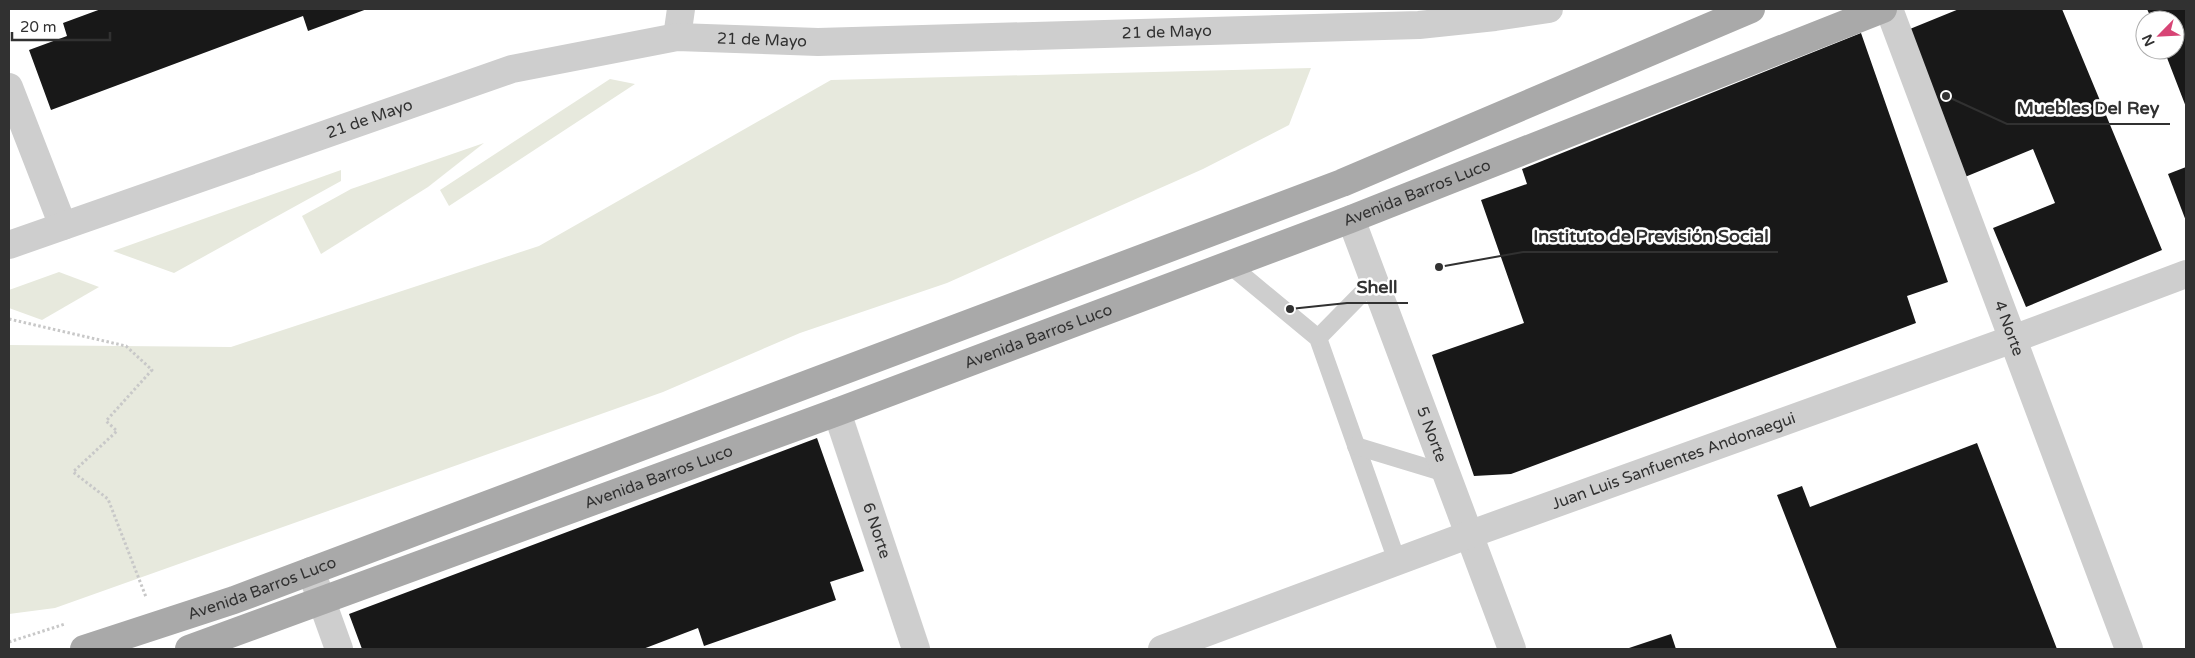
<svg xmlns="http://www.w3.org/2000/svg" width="2195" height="658" font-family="'Varela Round',sans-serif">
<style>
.green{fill:#e7e9dd}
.building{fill:#181818}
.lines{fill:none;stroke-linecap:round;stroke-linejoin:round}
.path{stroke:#c8c8c8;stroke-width:3;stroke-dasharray:2.5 2.5;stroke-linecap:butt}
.service{stroke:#cecece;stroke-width:18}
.minor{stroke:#cecece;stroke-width:28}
.tertiary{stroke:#cecece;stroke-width:28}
.primary{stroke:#a9a9a9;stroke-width:28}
.labels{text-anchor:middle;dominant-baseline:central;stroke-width:5;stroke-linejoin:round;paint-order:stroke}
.street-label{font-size:16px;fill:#313131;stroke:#fff}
.leader{fill:none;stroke:#313131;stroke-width:2}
.callout-dot{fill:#313131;stroke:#fff;stroke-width:2}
.callout-label{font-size:18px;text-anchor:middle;font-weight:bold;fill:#313131;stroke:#fff;stroke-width:5;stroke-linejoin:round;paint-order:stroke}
</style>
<rect width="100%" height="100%" fill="#fff"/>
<g class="green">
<polygon points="1311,68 1289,125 1203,169 947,283 800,333 663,392 55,608 9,614 9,345 231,347 539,246 831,80"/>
<polygon points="610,79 635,84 449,206 440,190"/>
<polygon points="484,143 428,187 321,254 302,216 351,189"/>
<polygon points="341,170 341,181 174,273 113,251"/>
<polygon points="59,272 99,287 42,320 9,308 9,290"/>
</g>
<g class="building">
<polygon points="101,9 367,9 308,31 303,16 51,110 29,50 67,36 63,23"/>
<polygon points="1959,9 2062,9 2162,250 2026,307 1993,228 2055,203 2033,149 1965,177 1905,31"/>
<polygon points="2147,9 2186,9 2186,107 2164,50 2175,50 2175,20 2152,20"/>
<polygon points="1861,33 1948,282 1907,296 1916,323 1511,474 1474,476 1432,355 1524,323 1481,200 1527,184 1522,169"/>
<polygon points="2186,167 2186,221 2168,174"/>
<polygon points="817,438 864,571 830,582 836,600 704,646 698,628 643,649 362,649 349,614"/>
<polygon points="1977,443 2057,649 1837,649 1777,495 1802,486 1810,507"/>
<polygon points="1671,634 1676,649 1626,649"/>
</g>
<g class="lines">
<g class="path">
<polyline points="9,319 126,346 152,370 106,421 117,431 73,472 108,499 146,597"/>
<polyline points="9,642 65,624"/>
</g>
<g class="service">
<polyline points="1230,265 1318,338 1397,561"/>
<polyline points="1318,338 1374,281"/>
<polyline points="1356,446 1445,473"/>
</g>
<g class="minor">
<path id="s1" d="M1889,9L2129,649"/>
<path id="s2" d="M1351,219L1512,649"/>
<path id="s3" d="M837,412L916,649"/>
<polyline points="311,571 339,649"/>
<path id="s4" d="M1162,649L1468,535L2013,339L2186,274"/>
</g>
<g class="tertiary">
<polyline points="677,37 681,9"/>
<polyline points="9,87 63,226"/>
<path id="s5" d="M9,245L512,69L677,37L818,42L1419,25L1495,17L1549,9"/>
</g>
<g class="primary">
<path id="s6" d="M84,649L234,600L1342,183L1751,9"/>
<path id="s7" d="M189,649L837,412L1351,219L1883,9"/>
</g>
</g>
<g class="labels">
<g class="street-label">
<text stroke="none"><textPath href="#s5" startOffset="1191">21 de Mayo</textPath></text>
<text stroke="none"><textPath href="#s5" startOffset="786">21 de Mayo</textPath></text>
<text stroke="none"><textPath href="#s5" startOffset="382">21 de Mayo</textPath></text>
<text stroke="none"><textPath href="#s7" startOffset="1310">Avenida Barros Luco</textPath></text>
<text stroke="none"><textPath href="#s1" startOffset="341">4 Norte</textPath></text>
<text stroke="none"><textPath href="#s7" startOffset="905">Avenida Barros Luco</textPath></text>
<text stroke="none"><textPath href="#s2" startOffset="230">5 Norte</textPath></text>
<text stroke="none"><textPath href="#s4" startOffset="545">Juan Luis Sanfuentes Andonaegui</textPath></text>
<text stroke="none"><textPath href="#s7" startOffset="500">Avenida Barros Luco</textPath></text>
<text stroke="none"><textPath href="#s3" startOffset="125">6 Norte</textPath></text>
<text stroke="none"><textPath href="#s6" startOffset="188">Avenida Barros Luco</textPath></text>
</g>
</g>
<path class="leader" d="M1946 96L2007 124H2170M1439 267L1523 252H1778M1290 309L1347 303H1408"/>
<g class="callout-dot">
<circle cx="1946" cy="96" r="5"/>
<circle cx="1439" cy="267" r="5"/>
<circle cx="1290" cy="309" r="5"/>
</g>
<g class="callout-label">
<text x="2088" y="114">Muebles Del Rey</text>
<text x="1651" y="242">Instituto de Previsión Social</text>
<text x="1377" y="293">Shell</text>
</g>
<rect width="2195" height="658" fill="none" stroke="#313131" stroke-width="20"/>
<g transform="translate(2160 35) rotate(246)"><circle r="24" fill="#ffffff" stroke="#adadad"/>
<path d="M0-4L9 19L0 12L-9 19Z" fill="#d74475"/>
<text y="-8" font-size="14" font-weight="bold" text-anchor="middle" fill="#313131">N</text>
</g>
<path d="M12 32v8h98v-8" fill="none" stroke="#313131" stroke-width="2.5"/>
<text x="20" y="32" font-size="15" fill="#313131" stroke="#ffffff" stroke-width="4" paint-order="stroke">20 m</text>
</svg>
